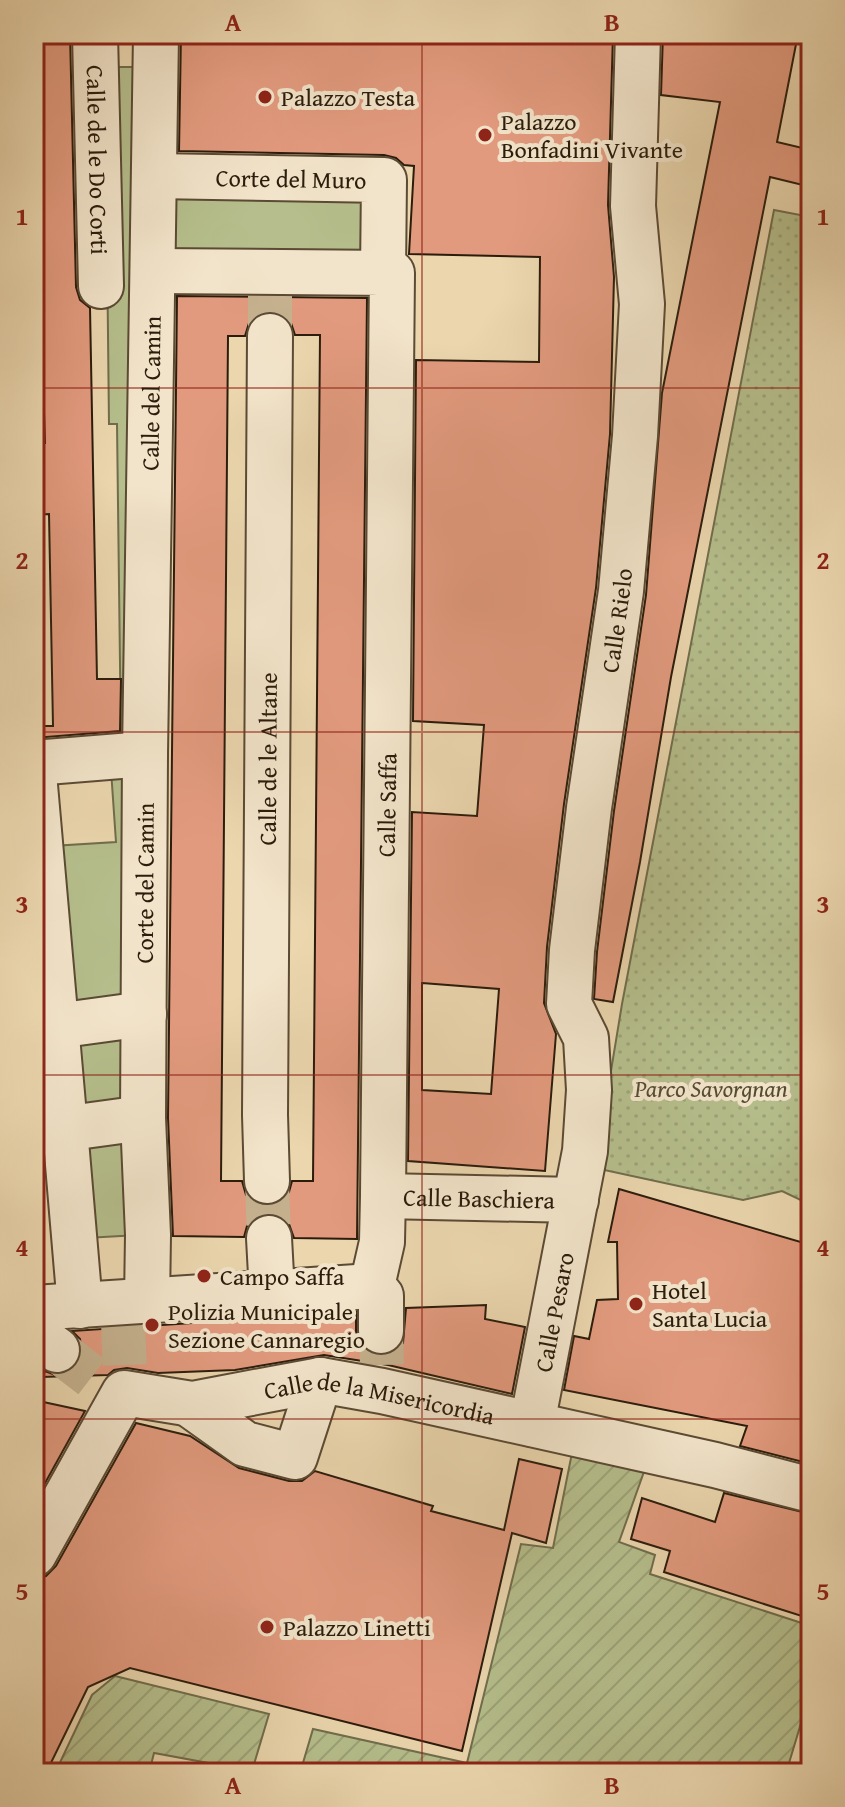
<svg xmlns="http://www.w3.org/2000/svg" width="845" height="1807" font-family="'Gentium Book Plus',serif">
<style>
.grass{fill:#b5be8c;stroke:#706d4c;stroke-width:2}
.park{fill:url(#park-dots);stroke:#706d4c;stroke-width:2}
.garden{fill:url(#garden-furrows);stroke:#706d4c;stroke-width:2}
.building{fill:#e29a7e;stroke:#2b1c0c;stroke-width:2;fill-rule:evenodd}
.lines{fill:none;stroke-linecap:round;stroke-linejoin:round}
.minor-tunnel{stroke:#c5b18e;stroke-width:44;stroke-dasharray:44 22;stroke-linecap:butt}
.minor-casing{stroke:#5b4a34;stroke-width:48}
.minor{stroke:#f2e4ca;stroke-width:44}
.grid{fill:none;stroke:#8f2418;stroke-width:2;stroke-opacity:0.55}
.poi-dot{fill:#8f2418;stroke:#f2e4ca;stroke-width:3}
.labels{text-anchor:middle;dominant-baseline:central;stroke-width:8;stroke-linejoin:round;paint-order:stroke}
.poi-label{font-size:24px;fill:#2b1c0c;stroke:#f2e4ca;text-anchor:start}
.street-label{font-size:24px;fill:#2b1c0c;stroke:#f2e4ca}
.park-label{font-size:24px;font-style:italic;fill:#544d32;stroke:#f2e4ca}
.neatline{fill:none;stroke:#8f2418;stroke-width:3}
.grid-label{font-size:26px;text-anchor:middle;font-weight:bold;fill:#8f2418}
</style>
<defs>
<pattern id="park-dots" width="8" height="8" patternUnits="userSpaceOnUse" patternTransform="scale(2)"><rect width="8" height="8" fill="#b5be8c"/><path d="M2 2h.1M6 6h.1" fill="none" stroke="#9ca378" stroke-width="1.8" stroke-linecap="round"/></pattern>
<pattern id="garden-furrows" width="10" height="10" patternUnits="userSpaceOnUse" patternTransform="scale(2)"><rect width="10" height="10" fill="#b5be8c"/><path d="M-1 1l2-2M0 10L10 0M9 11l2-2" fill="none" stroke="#9ca378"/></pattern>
</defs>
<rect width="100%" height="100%" fill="#ebd6ae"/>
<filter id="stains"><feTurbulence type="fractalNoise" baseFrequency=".0025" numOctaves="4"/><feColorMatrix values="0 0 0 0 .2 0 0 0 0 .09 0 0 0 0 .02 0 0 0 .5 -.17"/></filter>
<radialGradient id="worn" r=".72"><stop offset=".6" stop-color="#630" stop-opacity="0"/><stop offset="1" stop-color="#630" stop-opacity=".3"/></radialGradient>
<g class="grass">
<polygon points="105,67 137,67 136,745 121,745 117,424 109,424"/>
<polygon points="165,189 373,189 373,263 165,262"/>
<polygon points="139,769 140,1006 69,1016 52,846 116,842 111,770"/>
<polygon points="136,1022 136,1109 75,1119 68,1033"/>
<polygon points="138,1129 138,1235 86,1238 79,1135"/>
</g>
<polygon class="park" points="774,210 811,217 811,1205 782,1191 743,1200 595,1168 622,1004"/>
<g class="garden">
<polygon points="572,1453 646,1466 619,1542 655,1555 650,1574 811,1626 811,1690 786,1773 300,1773 313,1729 467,1763 521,1544 553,1548"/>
<polygon points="115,1676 269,1714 252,1771 154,1753 149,1773 55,1773 92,1695"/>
</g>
<g class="building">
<polygon points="34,34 70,34 76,287 80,300 90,308 97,679 121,679 120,731 34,738 34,726 53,726 49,514 34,515 34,443 45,443 41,323 34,324"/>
<path d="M181,34H613L608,205L614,277L610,434L596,588L564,804L547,947L544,1003L556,1034L545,1171L408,1161L412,812L477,816L484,725L413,721L416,360L539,362L540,257L409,254L414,166L404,165L396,158L384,155L179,151ZM422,983L499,989L491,1094L422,1090Z"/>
<polygon points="663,34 798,34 777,142 811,150 811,187 770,177 671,677 640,862 613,1002 594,999 597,952 614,811 646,595 662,393 720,102 661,95"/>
<path d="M177,296L367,298L357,1239L294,1238L289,1224L280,1215L268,1213L255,1218L247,1226L244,1237L173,1236L168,1118ZM269,311L283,315L291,323L295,335H320L313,1181H292L289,1192L281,1202L267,1206L255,1203L246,1195L242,1181H221L228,336H245L249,323L257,315Z"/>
<polygon points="619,1189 811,1245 811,1464 740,1446 747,1426 564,1390 574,1336 589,1339 597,1300 618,1299 617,1242 608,1242"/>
<polygon points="486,1305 485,1319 525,1327 512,1394 388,1365 324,1355 235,1370 158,1373 127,1368 114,1370 108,1375 42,1377 45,1371 55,1375 66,1373 77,1364 82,1352 80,1339 72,1331 356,1312 356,1331 360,1344 369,1353 382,1356 394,1352 403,1343 406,1308"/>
<polygon points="34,1400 85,1411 34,1503"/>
<polygon points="136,1423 190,1436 239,1468 289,1481 302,1481 315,1471 433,1506 431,1511 504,1530 519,1459 562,1469 546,1543 512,1533 462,1751 130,1668 88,1687 46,1773 34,1773 34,1579 46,1576 56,1566"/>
<polygon points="724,1493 811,1514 811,1619 664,1572 670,1551 631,1539 642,1498 715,1522"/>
</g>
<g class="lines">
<g class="minor-tunnel">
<polyline points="270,336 270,278"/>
<polyline points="267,1181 269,1238"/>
<polyline points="123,1321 125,1374"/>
<polyline points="381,1331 382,1365"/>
<polyline points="57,1350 105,1387"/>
</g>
<defs>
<g id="minor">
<path id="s1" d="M95,34L101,286"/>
<path id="s2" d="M155,176L384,180L383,274"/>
<polyline points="154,271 392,273 383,1196 382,1242 372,1286"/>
<polyline points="34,763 145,754"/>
<polyline points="34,774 64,1116"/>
<polyline points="56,1026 144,1014"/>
<polyline points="77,1127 143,1118"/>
<polyline points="65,1129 80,1306"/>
<path id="s3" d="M267,1181L265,1115L270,336"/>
<path id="s4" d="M383,1196L576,1200"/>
<polyline points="269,1238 272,1293"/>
<polyline points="372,1286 381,1296 381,1331"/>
<path id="s5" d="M147,1301L148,1235L143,1118L145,754L156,34"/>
<polyline points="34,1308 372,1286"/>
<polyline points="34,1333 57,1350"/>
<polyline points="189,1404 245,1444 295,1457 320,1380"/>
<path id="s6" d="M532,1424L585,1151L589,1090L586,1038L569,1004L572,950L589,808L621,591L635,436L642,304L633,206L638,34"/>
<path id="s7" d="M34,1554L124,1393L192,1404L320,1380L382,1391L715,1465L811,1490"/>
</g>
</defs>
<use href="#minor" class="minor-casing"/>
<use href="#minor" class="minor"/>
</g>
<path class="grid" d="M422,34V1773M34,388H811M34,732H811M34,1075H811M34,1419H811"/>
<g class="poi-dot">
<circle cx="265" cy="97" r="8"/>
<circle cx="485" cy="135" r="8"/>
<circle cx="204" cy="1276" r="8"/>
<circle cx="636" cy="1304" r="8"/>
<circle cx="152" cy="1325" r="8"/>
<circle cx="267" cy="1627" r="8"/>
</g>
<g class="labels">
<g class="poi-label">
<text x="281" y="97">Palazzo Testa</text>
<text x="501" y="121">Palazzo<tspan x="501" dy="28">Bonfadini Vivante</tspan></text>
<text x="220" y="1276">Campo Saffa</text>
<text x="652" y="1290">Hotel<tspan x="652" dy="28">Santa Lucia</tspan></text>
<text x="168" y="1311">Polizia Municipale<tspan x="168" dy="28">Sezione Cannaregio</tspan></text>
<text x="283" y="1627">Palazzo Linetti</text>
</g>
<g class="street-label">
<text stroke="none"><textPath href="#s1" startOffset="126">Calle de le Do Corti</textPath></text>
<text stroke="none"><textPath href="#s2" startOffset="136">Corte del Muro</textPath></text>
<text stroke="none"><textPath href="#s5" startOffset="908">Calle del Camin</textPath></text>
<text stroke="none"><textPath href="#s6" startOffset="816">Calle Rielo</textPath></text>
<text stroke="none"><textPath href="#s3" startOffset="422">Calle de le Altane</textPath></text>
<text transform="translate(387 805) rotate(-89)">Calle Saffa</text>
<text stroke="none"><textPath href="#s5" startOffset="418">Corte del Camin</textPath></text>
<text stroke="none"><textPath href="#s4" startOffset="96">Calle Baschiera</textPath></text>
<text stroke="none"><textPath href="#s6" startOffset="114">Calle Pesaro</textPath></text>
<text stroke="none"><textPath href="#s7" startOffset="444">Calle de la Misericordia</textPath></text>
</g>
<g class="park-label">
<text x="711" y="1088">Parco Savorgnan</text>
</g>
</g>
<rect width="845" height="1807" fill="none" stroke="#ebd6ae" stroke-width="88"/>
<rect x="44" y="44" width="757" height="1719" class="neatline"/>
<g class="grid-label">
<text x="233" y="31">A</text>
<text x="612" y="31">B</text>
<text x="22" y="225">1</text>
<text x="823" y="225">1</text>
<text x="22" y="569">2</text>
<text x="823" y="569">2</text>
<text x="22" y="913">3</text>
<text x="823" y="913">3</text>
<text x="22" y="1256">4</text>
<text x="823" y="1256">4</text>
<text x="22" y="1600">5</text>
<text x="823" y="1600">5</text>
<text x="233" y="1794">A</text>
<text x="612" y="1794">B</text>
</g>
<rect width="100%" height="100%" filter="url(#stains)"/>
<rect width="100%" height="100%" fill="url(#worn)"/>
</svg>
